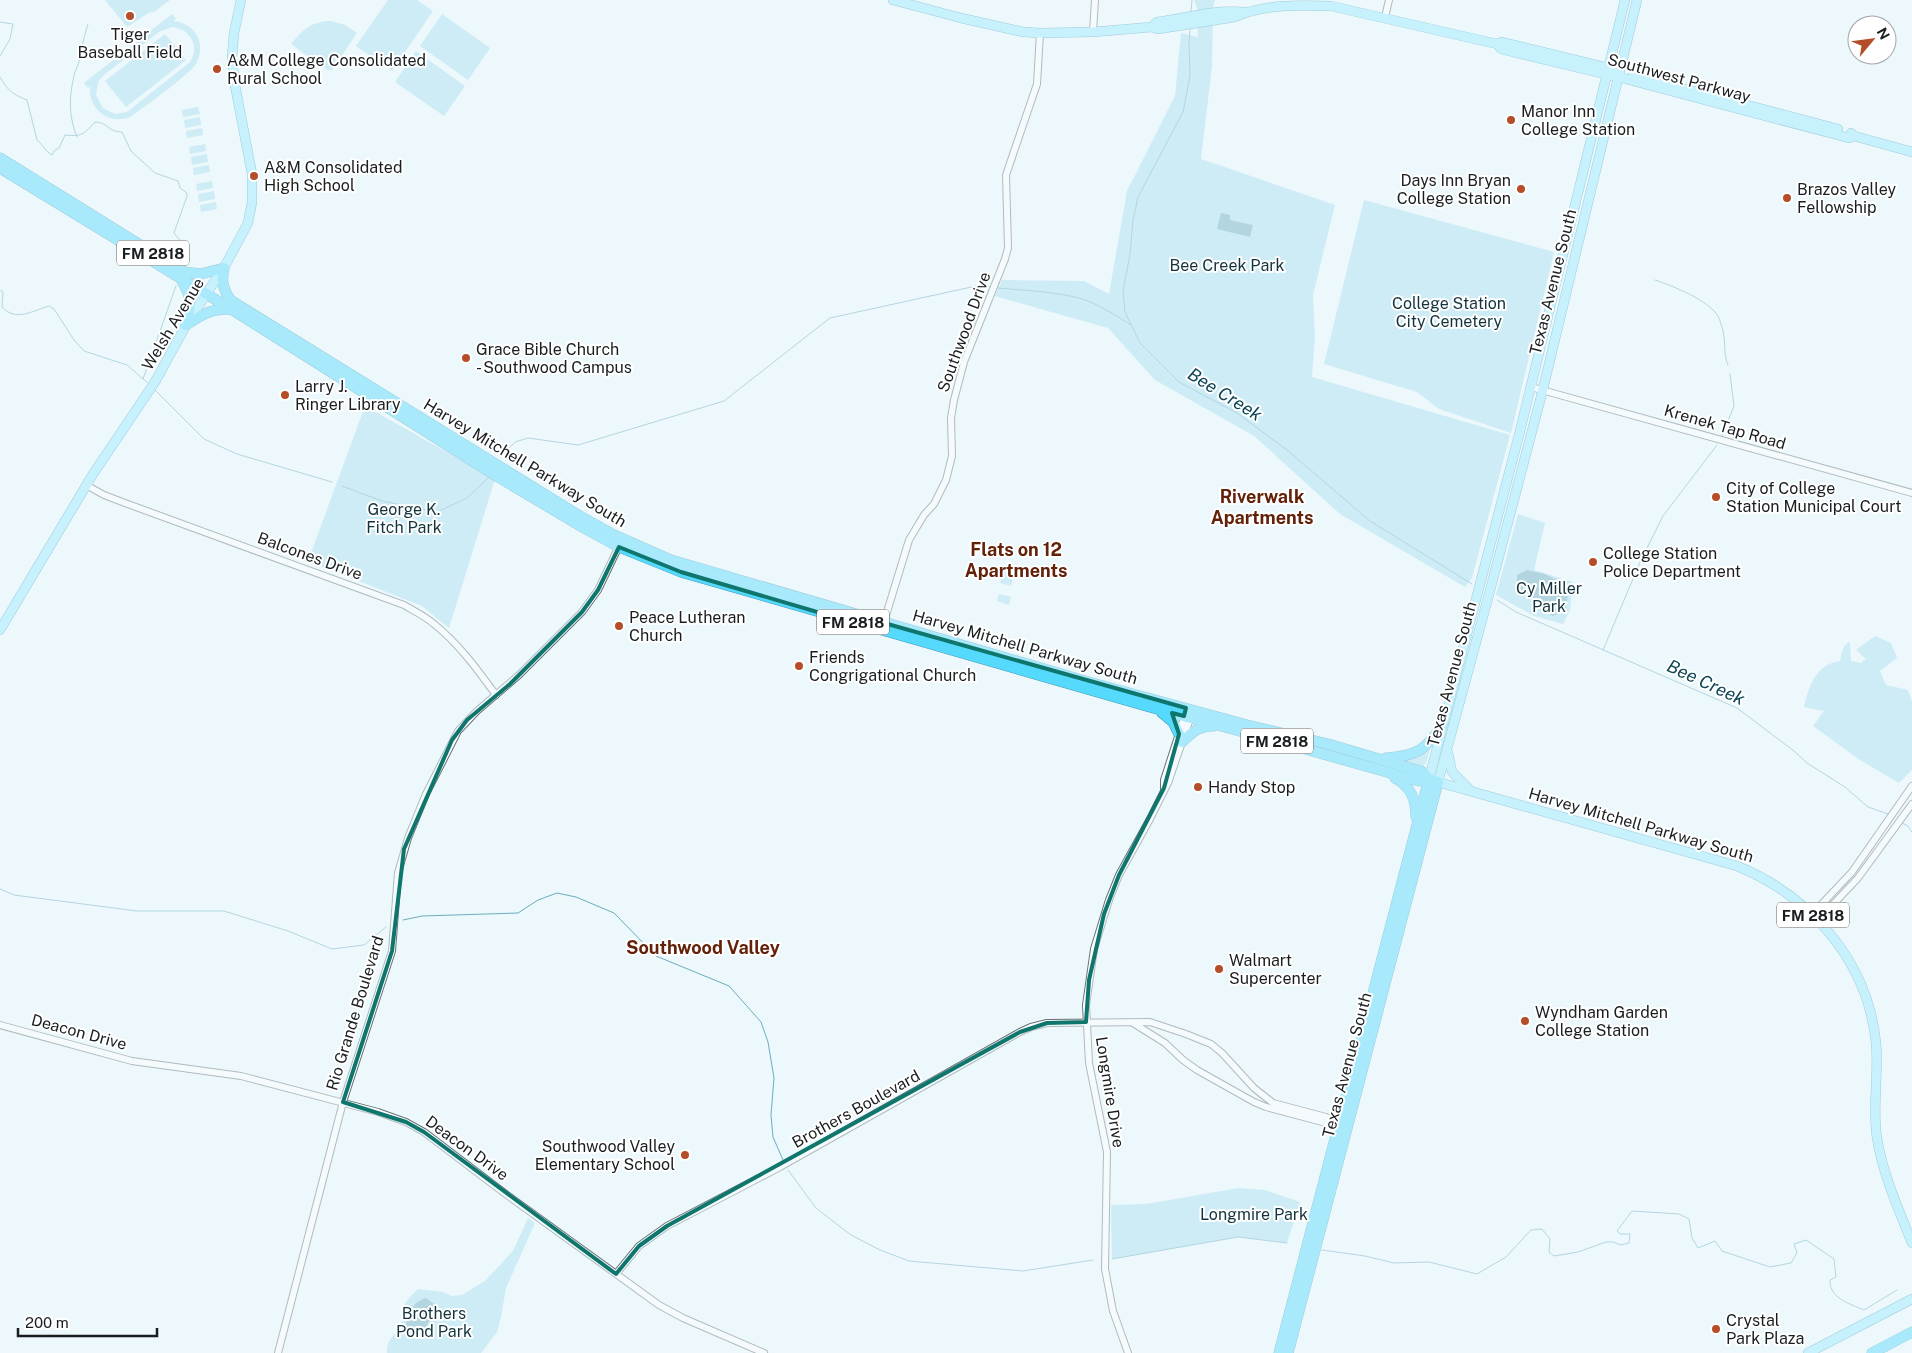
<svg xmlns="http://www.w3.org/2000/svg" width="1912" height="1353" font-family="'Public Sans',sans-serif">
<style>
.green{fill:#a7ddee;fill-rule:evenodd}
.water{fill:#6dacbf}
.lines{fill:none;stroke-linecap:round;stroke-linejoin:round}
.stream{stroke:#6dacbf;stroke-width:1}
.minor-casing{stroke:#687175;stroke-width:8}
.major-casing{stroke:#4098b0;stroke-width:10}
.highway-casing{stroke:#4098b0;stroke-width:11}
.minor{stroke:#fff;stroke-width:6}
.major{stroke:#99e8fe;stroke-width:9}
.highway{stroke:#55d9fd;stroke-width:10}
.marked{fill:none;stroke:#0f766e;stroke-width:4;stroke-linejoin:round}
.poi-dot{fill:#b44d28;stroke:#fff;stroke-width:2}
.labels{text-anchor:middle;dominant-baseline:central;stroke-width:4;stroke-linejoin:round;paint-order:stroke}
.shield{fill:#fff;stroke:#5f6263;stroke-width:1}
.shield-label{font-size:15px;font-weight:bold;fill:#1a1e20}
.poi-label{font-size:16px;fill:#1a1e20;stroke:#fff;text-anchor:start}
.street-label{font-size:16px;fill:#1a1e20;stroke:#fff}
.park-label{font-size:16px;fill:#14343d;stroke:#fff}
.water-label{font-size:18px;font-style:italic;fill:#0e4655;stroke:#fff}
.neighbourhood-label{font-size:18px;font-weight:bold;fill:#622108;stroke:#fff}
</style>
<rect width="100%" height="100%" fill="#ecf8fb"/>
<g class="green">
<polygon points="105,0 170,0 154,12 150,12 127,27"/>
<polygon points="388,0 417,0 433,11 392,71 356,46"/>
<polygon points="1194,0 1215,0 1213,7 1212,66 1201,159 1335,205 1313,295 1315,336 1312,377 1510,435 1472,578 1465,587 1340,514 1254,436 1155,380 1108,328 995,296 1002,280 1084,281 1109,294 1127,191 1175,96 1181,33 1198,37 1197,8"/>
<path d="M172,14L176,19L173,21C183,22 191,26 196,34C202,43 201,55 196,64C190,74 142,109 130,117C108,125 88,109 90,86L88,88L84,83ZM172,27C191,29 201,48 189,63L127,112L115,114L103,108L96,95L98,82L104,75L159,32Z"/>
<polygon points="442,14 490,48 468,80 420,46"/>
<path d="M331,21L345,25L357,33L332,70H327L291,44C302,30 312,21 331,21Z"/>
<polygon points="165,34 186,60 126,107 105,81"/>
<polygon points="416,51 465,86 444,116 395,82"/>
<polygon points="198,107 200,114 183,117 182,110"/>
<polygon points="200,117 201,125 185,128 184,120"/>
<polygon points="202,128 203,135 187,138 186,131"/>
<polygon points="205,144 206,151 190,154 189,147"/>
<polygon points="207,154 208,162 192,165 191,157"/>
<polygon points="209,165 210,172 194,175 193,168"/>
<polygon points="212,181 213,188 197,191 196,184"/>
<polygon points="214,191 215,199 199,202 198,194"/>
<polygon points="1364,200 1554,252 1511,433 1439,409 1417,392 1324,364"/>
<polygon points="216,202 217,209 201,212 200,205"/>
<polygon points="365,406 495,479 449,628 422,606 308,561"/>
<polygon points="1518,514 1545,523 1534,570 1573,582 1570,610 1563,624 1534,616 1496,595"/>
<polygon points="1005,567 1015,570 1011,586 1000,583"/>
<polygon points="999,594 1011,597 1009,605 997,601"/>
<path d="M1875,636L1891,643L1897,658L1880,671L1886,685L1908,690L1912,702V770L1899,783L1860,760L1813,726L1824,711L1804,707C1809,686 1816,664 1840,661C1842,653 1842,645 1850,642V645L1851,661L1861,663L1866,659L1856,650Z"/>
<polygon points="1430,749 1426,763 1422,768 1398,760"/>
<polygon points="1239,1188 1265,1190 1300,1202 1287,1243 1238,1237 1112,1259 1111,1205 1146,1204"/>
<path d="M528,1218L535,1223L506,1288L501,1317L497,1332L481,1353H387C386,1339 396,1335 401,1325C402,1321 402,1317 403,1313C404,1302 410,1296 418,1289L443,1292L452,1296L462,1295L485,1281L513,1251Z"/>
</g>
<g class="water">
<polygon points="1221,213 1230,215 1230,220 1253,225 1250,237 1217,229"/>
<polygon points="1527,570 1545,574 1565,584 1568,593 1566,610 1553,616 1538,609 1529,593 1517,589 1517,575"/>
<path d="M426,1298L434,1304C435,1317 429,1323 421,1333L406,1335L404,1333L398,1332L405,1328C408,1314 411,1303 426,1298Z"/>
</g>
<g class="lines">
<g class="stream">
<polyline points="1191,12 1192,0"/>
<polyline points="0,22 13,24 10,39 0,56"/>
<polyline points="1190,29 1189,44 1190,76 1183,112 1138,197 1133,220 1130,254 1123,291 1125,312 1140,343 1179,382 1237,413 1287,450 1370,521 1472,584"/>
<path d="M0,77C8,91 12,94 27,100L37,140C43,145 45,151 52,155L54,151L59,148L65,135C82,137 84,134 95,122C108,122 107,132 122,132L131,151L155,173L178,181L180,188L187,193V196L174,233L179,239L185,256"/>
<path d="M77,137C68,115 69,95 75,72C76,69 78,65 79,62C81,49 84,37 88,24"/>
<path d="M1655,280C1673,286 1708,300 1718,316C1720,320 1722,327 1723,331C1726,343 1723,354 1728,365"/>
<path d="M997,288C1022,290 1056,292 1079,298C1097,303 1115,315 1131,325"/>
<path d="M0,290L3,292L2,307C16,322 32,311 49,306L54,309L74,340L84,351L127,365L149,384"/>
<polyline points="143,379 176,286"/>
<polyline points="155,390 204,439 237,454 332,482"/>
<polyline points="1722,436 1734,406 1730,374"/>
<polyline points="500,457 515,442 528,438 578,445 724,401 830,318 976,286 991,287"/>
<polyline points="342,486 382,501 437,512 467,498 488,478"/>
<polyline points="1497,600 1516,612 1737,708 1794,751 1807,763 1845,787 1868,807 1888,814"/>
<polyline points="1603,650 1641,560 1663,516 1717,445"/>
<polyline points="1902,823 1908,826 1912,832"/>
<polyline points="0,889 14,895 137,911 224,911 288,931 332,949 364,945 386,927"/>
<polyline points="403,920 422,916 518,913 538,900 557,893 576,897 614,913 656,956 729,986 761,1022 768,1042 774,1078 771,1115 773,1137 783,1160"/>
<polyline points="788,1170 816,1208 851,1235 880,1250 909,1261 1023,1271 1093,1260"/>
<path d="M1322,1250L1365,1256L1394,1263L1429,1262L1477,1274L1506,1257L1531,1230L1542,1229L1550,1239L1549,1252L1554,1256L1578,1252L1606,1242H1613L1621,1245L1629,1243L1630,1234H1620L1617,1231L1632,1211L1679,1214L1689,1219L1692,1238L1698,1248L1715,1241L1722,1251L1770,1267L1791,1263L1797,1253L1794,1244L1806,1240L1834,1259L1836,1277L1830,1280C1829,1298 1850,1304 1864,1310L1897,1290"/>
<polyline points="1112,1259 1238,1237 1287,1243"/>
</g>
<defs>
<g id="minor">
<polyline points="1385,17 1389,0"/>
<polyline points="1093,32 1095,0"/>
<polyline points="1531,387 1912,493"/>
<path d="M86,485L104,495L125,503L404,605C414,611 425,616 434,624C459,644 477,669 496,695"/>
<polyline points="883,625 909,540 924,515 934,504 946,480 952,456 951,418 954,400 964,362 1005,259 1008,248 1006,175 1037,84 1040,33"/>
<polyline points="1164,788 1164,780 1185,715"/>
<polyline points="1816,918 1819,907 1852,872 1912,786"/>
<polyline points="1816,918 1825,913 1858,878 1912,804"/>
<polyline points="1133,1023 1165,1043 1183,1060 1197,1070 1254,1102 1266,1107 1330,1124 1339,1124"/>
<polyline points="0,1025 132,1061 241,1076 378,1112 406,1122 424,1132 507,1195 659,1305 683,1318 764,1353"/>
<polyline points="616,1274 639,1246 667,1226 780,1167 1020,1032 1031,1027 1047,1023 1150,1022 1186,1034 1211,1044 1222,1053 1254,1088 1273,1103 1326,1117 1342,1124"/>
<polyline points="278,1353 343,1102 392,951 398,873 408,838 426,794 458,731 477,711 519,675 582,612 598,590 620,544"/>
<polyline points="1128,1353 1113,1311 1105,1269 1107,1152 1089,1063 1086,1005 1094,949 1109,900 1119,875 1150,819 1168,783 1191,716"/>
</g>
<g id="major">
<path d="M893,0L961,18L1023,32L1040,33L1093,32L1152,27L1158,29L1235,17C1263,4 1300,5 1331,6L1497,44L1501,49L1626,79L1849,138L1854,136"/>
<path d="M1637,0L1541,397L1488,598L1438,782L1737,866C1811,896 1868,962 1876,1043C1879,1075 1872,1107 1877,1138C1883,1175 1898,1208 1912,1243"/>
<path d="M1152,27L1157,22C1185,18 1216,9 1244,12"/>
<polyline points="1497,44 1502,42 1613,69"/>
<polyline points="1633,75 1838,129"/>
<polyline points="1851,133 1854,136 1912,152"/>
<polyline points="0,630 93,474 155,382 186,325 226,264 248,223 252,202 252,174 235,85 232,57 234,33 241,0"/>
<polyline points="1448,753 1452,772 1469,789"/>
<polyline points="1429,779 1519,435 1625,0"/>
<polyline points="1808,1353 1912,1299"/>
</g>
<g id="highway">
<polyline points="0,158 187,274"/>
<polyline points="0,168 231,309 495,475 584,528 619,547 681,572 1150,707 1277,741 1419,781 1429,779 1438,782 1288,1353"/>
<path d="M183,272L201,274L224,268C221,282 223,289 231,301"/>
<path d="M181,279C193,300 191,302 186,325"/>
<polyline points="230,300 578,515 612,534 671,560 1092,683 1247,725 1328,744 1423,772 1429,779"/>
<path d="M186,325C203,314 210,309 231,309"/>
<polyline points="1162,713 1173,722 1179,734"/>
<path d="M1182,742C1192,732 1199,726 1213,726"/>
<path d="M1386,758C1417,756 1426,750 1443,724"/>
<path d="M1395,778C1411,787 1416,799 1416,817"/>
<polyline points="1279,1353 1429,779"/>
<polyline points="1872,1353 1912,1332"/>
</g>
</defs>
<use href="#minor" class="minor-casing"/>
<use href="#major" class="major-casing"/>
<use href="#highway" class="highway-casing"/>
<use href="#minor" class="minor"/>
<use href="#major" class="major"/>
<use href="#highway" class="highway"/>
</g>
<path d="M0 0H1912V1353H0ZM619,547L681,572L882,631L884,623L1186,708L1184,716L1172,713L1179,734L1164,788L1119,875L1104,914L1089,980L1086,1022L1047,1023L1020,1032L667,1226L639,1246L616,1274L424,1132L406,1122L343,1102L392,951L404,849L452,740L467,720L510,684L582,612L598,590Z" fill="#ecf8fb" fill-opacity=".55" fill-rule="evenodd"/>
<path class="marked" d="M619,547L681,572L882,631L884,623L1186,708L1184,716L1172,713L1179,734L1164,788L1119,875L1104,914L1089,980L1086,1022L1047,1023L1020,1032L667,1226L639,1246L616,1274L424,1132L406,1122L343,1102L392,951L404,849L452,740L467,720L510,684L582,612L598,590Z"/>
<g class="poi-dot">
<circle cx="130" cy="16" r="5"/>
<circle cx="217" cy="69" r="5"/>
<circle cx="1511" cy="120" r="5"/>
<circle cx="254" cy="176" r="5"/>
<circle cx="1521" cy="189" r="5"/>
<circle cx="1787" cy="198" r="5"/>
<circle cx="466" cy="358" r="5"/>
<circle cx="285" cy="395" r="5"/>
<circle cx="1716" cy="497" r="5"/>
<circle cx="1593" cy="562" r="5"/>
<circle cx="619" cy="626" r="5"/>
<circle cx="799" cy="666" r="5"/>
<circle cx="1198" cy="787" r="5"/>
<circle cx="1219" cy="969" r="5"/>
<circle cx="1525" cy="1021" r="5"/>
<circle cx="685" cy="1155" r="5"/>
<circle cx="1716" cy="1329" r="5"/>
</g>
<g class="labels">
<g class="shield">
<rect x="117" y="240.5" width="72" height="25" rx="4"/>
<rect x="817" y="609.5" width="72" height="25" rx="4"/>
<rect x="1241" y="728.5" width="72" height="25" rx="4"/>
<rect x="1777" y="902.5" width="72" height="25" rx="4"/>
</g>
<g class="shield-label">
<text x="153" y="253">FM 2818</text>
<text x="853" y="622">FM 2818</text>
<text x="1277" y="741">FM 2818</text>
<text x="1813" y="915">FM 2818</text>
</g>
<g class="poi-label">
<text x="130" y="34" text-anchor="middle">Tiger<tspan x="130" dy="18">Baseball Field</tspan></text>
<text x="227" y="60">A&amp;M College Consolidated<tspan x="227" dy="18">Rural School</tspan></text>
<text x="1521" y="111">Manor Inn<tspan x="1521" dy="18">College Station</tspan></text>
<text x="264" y="167">A&amp;M Consolidated<tspan x="264" dy="18">High School</tspan></text>
<text x="1511" y="180" text-anchor="end">Days Inn Bryan<tspan x="1511" dy="18">College Station</tspan></text>
<text x="1797" y="189">Brazos Valley<tspan x="1797" dy="18">Fellowship</tspan></text>
<text x="476" y="349">Grace Bible Church<tspan x="476" dy="18">- Southwood Campus</tspan></text>
<text x="295" y="386">Larry J.<tspan x="295" dy="18">Ringer Library</tspan></text>
<text x="1726" y="488">City of College<tspan x="1726" dy="18">Station Municipal Court</tspan></text>
<text x="1603" y="553">College Station<tspan x="1603" dy="18">Police Department</tspan></text>
<text x="629" y="617">Peace Lutheran<tspan x="629" dy="18">Church</tspan></text>
<text x="809" y="657">Friends<tspan x="809" dy="18">Congrigational Church</tspan></text>
<text x="1208" y="787">Handy Stop</text>
<text x="1229" y="960">Walmart<tspan x="1229" dy="18">Supercenter</tspan></text>
<text x="1535" y="1012">Wyndham Garden<tspan x="1535" dy="18">College Station</tspan></text>
<text x="675" y="1146" text-anchor="end">Southwood Valley<tspan x="675" dy="18">Elementary School</tspan></text>
<text x="1726" y="1320">Crystal<tspan x="1726" dy="18">Park Plaza</tspan></text>
</g>
<g class="street-label">
<text transform="translate(1679 78) rotate(15)">Southwest Parkway</text>
<text transform="translate(1553 282) rotate(-76)">Texas Avenue South</text>
<text transform="translate(173 324) rotate(-59)">Welsh Avenue</text>
<text transform="translate(964 332) rotate(-70)">Southwood Drive</text>
<text transform="translate(1725 427) rotate(16)">Krenek Tap Road</text>
<text transform="translate(525 463) rotate(31)">Harvey Mitchell Parkway South</text>
<text transform="translate(310 556) rotate(20)">Balcones Drive</text>
<text transform="translate(1025 647) rotate(16)">Harvey Mitchell Parkway South</text>
<text transform="translate(1452 674) rotate(-75)">Texas Avenue South</text>
<text transform="translate(1641 825) rotate(16)">Harvey Mitchell Parkway South</text>
<text transform="translate(355 1013) rotate(-73)">Rio Grande Boulevard</text>
<text transform="translate(79 1032) rotate(15)">Deacon Drive</text>
<text transform="translate(1347 1065) rotate(-75)">Texas Avenue South</text>
<text transform="translate(1110 1092) rotate(81)">Longmire Drive</text>
<text transform="translate(856 1109) rotate(-29)">Brothers Boulevard</text>
<text transform="translate(467 1148) rotate(36)">Deacon Drive</text>
</g>
<g class="park-label">
<text x="1227" y="265">Bee Creek Park</text>
<text x="1449" y="303">College Station<tspan x="1449" dy="18">City Cemetery</tspan></text>
<text x="404" y="509">George K.<tspan x="404" dy="18">Fitch Park</tspan></text>
<text x="1549" y="588">Cy Miller<tspan x="1549" dy="18">Park</tspan></text>
<text x="1254" y="1214">Longmire Park</text>
<text x="434" y="1313">Brothers<tspan x="434" dy="18">Pond Park</tspan></text>
</g>
<g class="water-label">
<text transform="translate(1225 394) rotate(32)">Bee Creek</text>
<text transform="translate(1706 682) rotate(25)">Bee Creek</text>
</g>
<g class="neighbourhood-label">
<text x="1262" y="496">Riverwalk<tspan x="1262" dy="21">Apartments</tspan></text>
<text x="1016" y="549">Flats on 12<tspan x="1016" dy="21">Apartments</tspan></text>
<text x="703" y="947">Southwood Valley</text>
</g>
</g>
<g transform="translate(1872 40) rotate(61)"><circle r="24" fill="#ffffff" stroke="#a3a5a6"/>
<path d="M0-4L9 19L0 12L-9 19Z" fill="#b44d28"/>
<text y="-8" font-size="14" font-weight="bold" text-anchor="middle" fill="#1a1e20">N</text>
</g>
<path d="M18 1328v8h139v-8" fill="none" stroke="#1a1e20" stroke-width="2.5"/>
<text x="25" y="1328" font-size="15" fill="#1a1e20" stroke="#ffffff" stroke-width="4" paint-order="stroke">200 m</text>
</svg>
